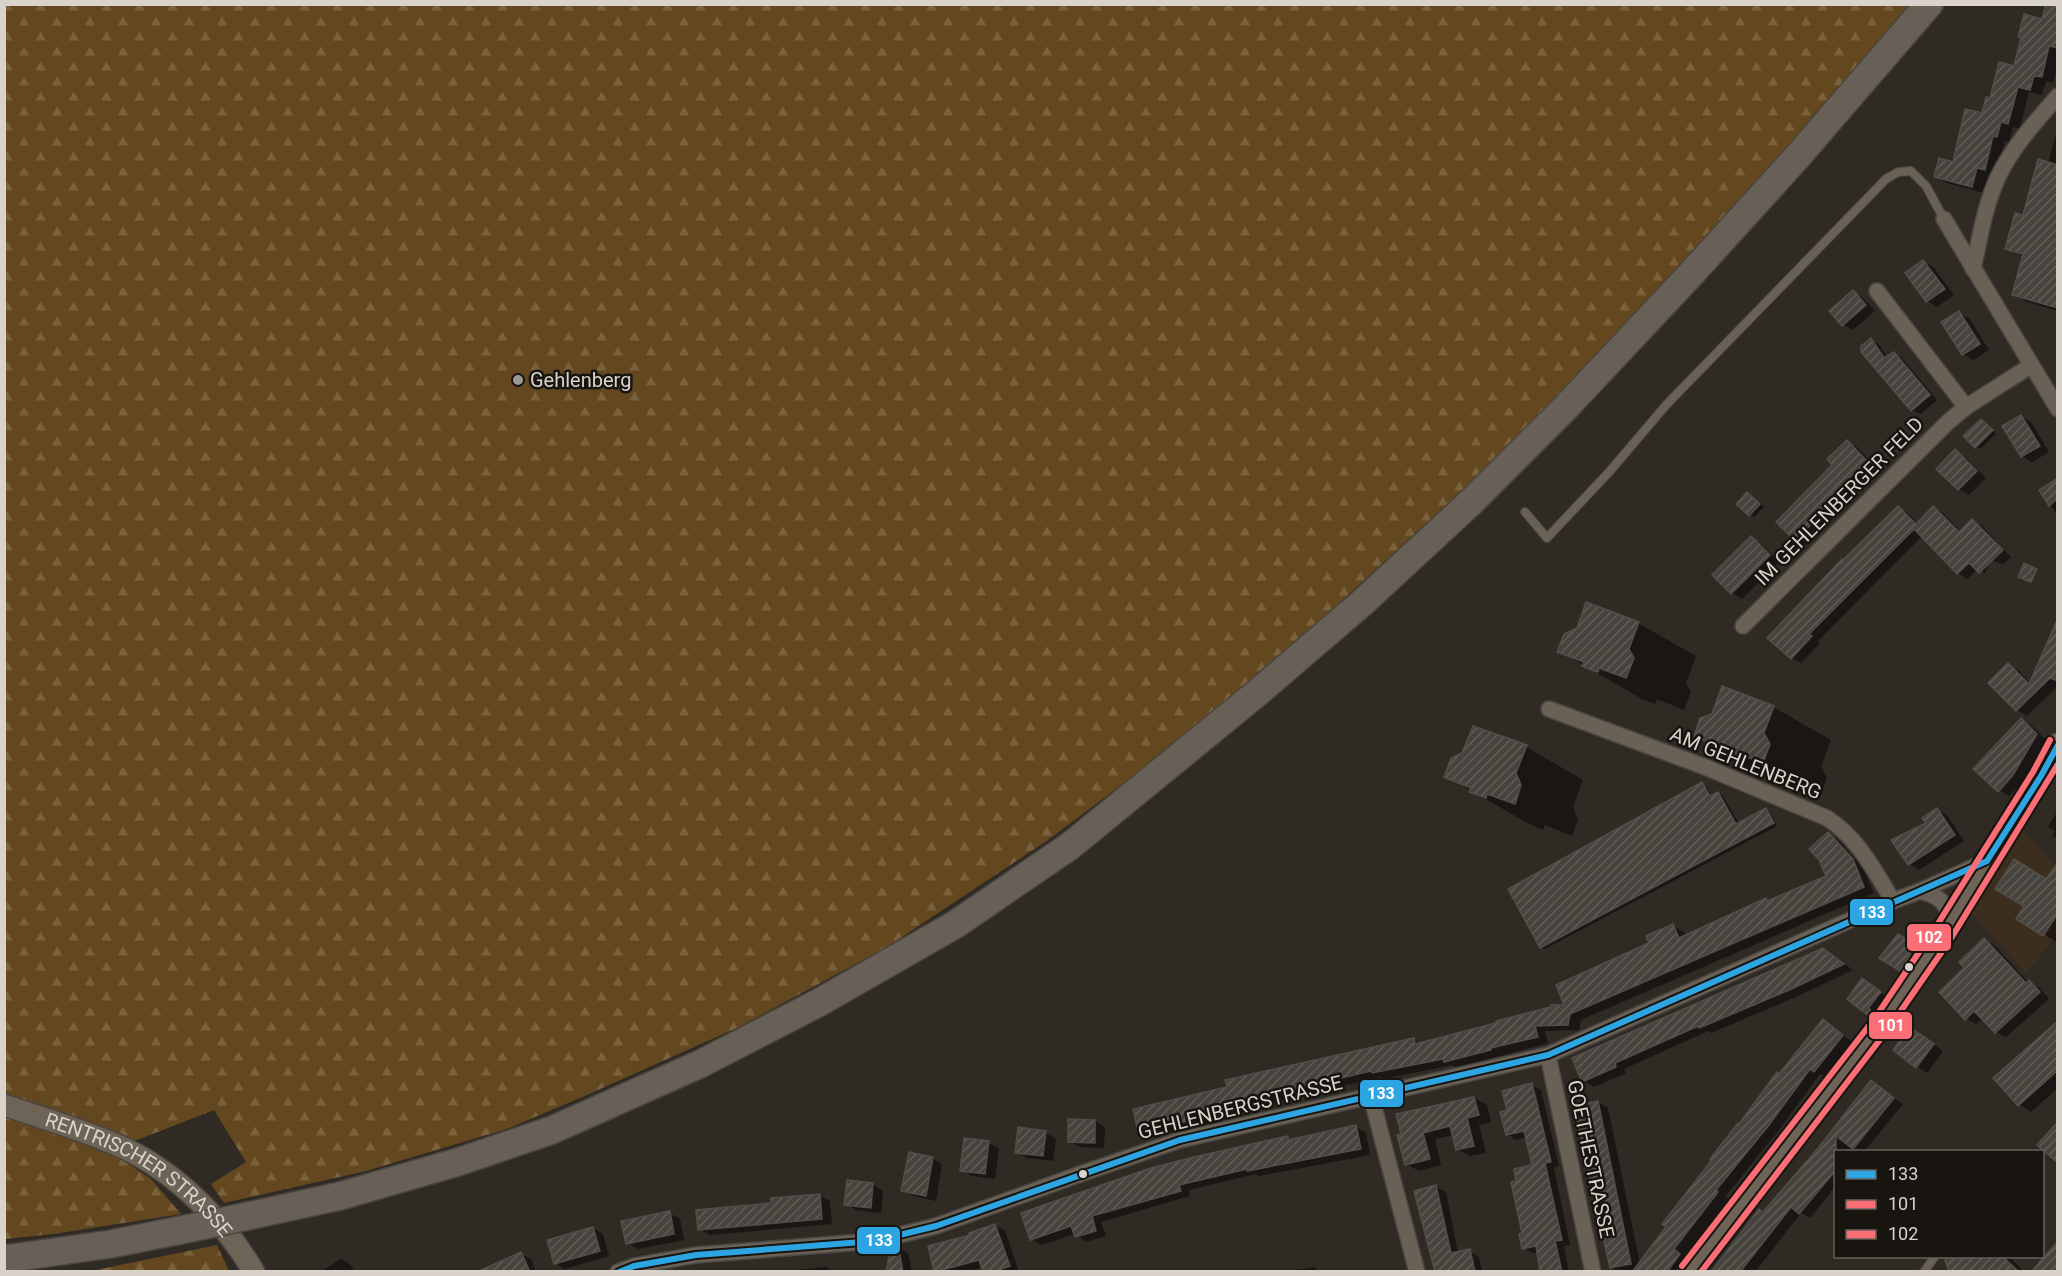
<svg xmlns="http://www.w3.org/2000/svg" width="2062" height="1276" font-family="Roboto,sans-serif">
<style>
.built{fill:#3b2e1f}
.forest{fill:url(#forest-firs)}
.shadow{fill:#0007}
.building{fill:url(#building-hatch);stroke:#524e49;stroke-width:1.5}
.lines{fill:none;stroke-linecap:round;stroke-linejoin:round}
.lane-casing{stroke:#494540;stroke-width:10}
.street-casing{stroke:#494540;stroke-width:18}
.secondary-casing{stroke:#494540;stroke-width:24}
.highway-casing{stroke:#494540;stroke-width:30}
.lane{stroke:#6a6156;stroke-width:8}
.street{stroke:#6a6156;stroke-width:15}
.secondary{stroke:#6d6356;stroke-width:21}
.highway{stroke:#686056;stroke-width:27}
.highway-bridge-casing{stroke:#494540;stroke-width:30;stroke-linecap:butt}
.highway-bridge{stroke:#686056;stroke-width:27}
.bus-1-casing{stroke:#18140f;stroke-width:10}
.bus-2-casing{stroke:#18140f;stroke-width:10}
.bus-3-casing{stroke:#18140f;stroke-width:10}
.bus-1{stroke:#2da5e2;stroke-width:6}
.bus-2{stroke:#fb6e76;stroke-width:6}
.bus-3{stroke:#fb6e76;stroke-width:6}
.poi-dot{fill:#9e9891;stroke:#18140f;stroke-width:2}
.bus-dot{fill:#d9d3cc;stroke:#18140f;stroke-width:2}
.labels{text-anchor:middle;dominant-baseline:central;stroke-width:5;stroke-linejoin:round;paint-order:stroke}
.poi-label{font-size:20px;fill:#d9d3cc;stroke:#18140f;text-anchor:start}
.street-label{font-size:20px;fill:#d9d3cc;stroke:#18140f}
.line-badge{stroke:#18140f;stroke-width:2}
.badge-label{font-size:16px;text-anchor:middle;font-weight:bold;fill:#fff}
</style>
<defs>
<pattern id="forest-firs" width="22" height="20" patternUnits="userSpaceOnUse" patternTransform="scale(1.5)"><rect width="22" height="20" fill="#63471f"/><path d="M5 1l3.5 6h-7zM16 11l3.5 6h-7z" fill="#79613e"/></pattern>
<pattern id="building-hatch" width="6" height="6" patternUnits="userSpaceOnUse" patternTransform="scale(1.5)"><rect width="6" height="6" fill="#46423c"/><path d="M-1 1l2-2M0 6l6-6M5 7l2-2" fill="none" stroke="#605c57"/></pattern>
</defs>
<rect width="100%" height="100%" fill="#2f2a24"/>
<polygon class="built" points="2020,825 2057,869 2057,935 2026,973 1967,909"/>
<g class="forest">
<polygon points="5,5 1909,5 1715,230 1495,461 1263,672 1148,765 1048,840 887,947 739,1027 580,1098 507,1129 366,1171 224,1203 211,1184 246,1162 214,1110 109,1151 151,1179 181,1214 54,1234 5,1239"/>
<polygon points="217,1245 229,1271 91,1271"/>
</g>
<g class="shadow">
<polygon points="2058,6 2058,67 2053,83 2046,81 2042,95 2029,92 2020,129 2013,127 2009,143 2005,141 1996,176 1989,174 1984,193 1947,183 1935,176 1954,164 1991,100 2015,68 2043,21"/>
<polygon points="2055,137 2058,138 2058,311 2027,302 2014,295 2024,257 2007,248 2024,217 2048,164"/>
<polygon points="1923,261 1933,267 1954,295 1937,307 1927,301"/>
<polygon points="1853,292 1863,298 1875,311 1853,330 1843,324"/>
<polygon points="1959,313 1970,319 1989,350 1973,360 1963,354"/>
<polygon points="1871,340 1879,344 1887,357 1894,353 1902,358 1937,400 1921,414 1912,410"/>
<polygon points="2021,416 2031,422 2049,452 2032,462 2022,456"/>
<polygon points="1981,421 1996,434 1980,449 1976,447"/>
<polygon points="1847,442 1857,447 1876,467 1840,502 1844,507 1806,545 1796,540"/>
<polygon points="1955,451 1965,457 1986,478 1969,495 1959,489"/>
<polygon points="2058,479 2058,517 2041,490"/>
<polygon points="1752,497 1764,507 1754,517 1750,515"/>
<polygon points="1898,508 1908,513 1918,524 1933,508 1943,513 1961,532 1973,521 1982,526 2011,557 2003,564 1990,560 1985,573 1978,569 1967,579 1958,573 1922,536 1818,641 1820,643 1801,663 1791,658"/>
<polygon points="1751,538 1761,544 1779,562 1742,599 1732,593 1714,575"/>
<polygon points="2058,622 2058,686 2027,716 2017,710 2008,665 2018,670 2031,684"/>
<polygon points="1638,623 1696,656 1686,683 1691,692 1684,710 1657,699 1655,704 1642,699 1559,651"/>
<polygon points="1773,707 1831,740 1821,767 1827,778 1821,795 1794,785 1792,790 1778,784 1696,736"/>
<polygon points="2021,720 2031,725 2047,741 2023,781 2009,796 1999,790"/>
<polygon points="1526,747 1583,780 1573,807 1578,819 1572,836 1545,825 1543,830 1529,824 1446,776"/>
<polygon points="1702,784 1707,787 1712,797 1718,794 1723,796 1739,824 1766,810 1770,812 1777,826 1545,949 1541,947"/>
<polygon points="1937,810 1947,815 1964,841 1919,870 1909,864"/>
<polygon points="2058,810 2058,839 2052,836 2055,831 2048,827"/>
<polygon points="1828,834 1838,840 1863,867 1874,893 1581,1020 1579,1030 1545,1031 1548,1043 1456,1068 1452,1065 1384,1079 1381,1077 1219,1115 1221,1122 1151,1137 1140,1131 1228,1088 1414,1040 1421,1044 1566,1007 1673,926 1684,932 1686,937 1765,899 1769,902 1828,877"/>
<polygon points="2058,865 2058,940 2056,942 2044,934 2047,881"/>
<polygon points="1898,936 1925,952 1911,975 1881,957"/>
<polygon points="1984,940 1995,946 2029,983 2040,988 2049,999 2006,1037 1996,1032 1983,1018 1976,1024 1966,1019 1966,968"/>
<polygon points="1823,949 1853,970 1798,996 1711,1033 1708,1031 1624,1069 1626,1073 1594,1087 1583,1081 1574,1059"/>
<polygon points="1863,980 1890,999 1881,1022 1849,998"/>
<polygon points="1823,1021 1852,1042 1825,1076 1820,1074 1779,1130 1725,1197 1728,1199 1683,1256 1690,1261 1682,1272 1619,1272 1612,1268 1598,1102 1608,1108 1640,1264 1740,1126"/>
<polygon points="2058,1023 2058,1088 2031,1112 2019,1104"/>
<polygon points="1921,1035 1943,1051 1927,1073 1895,1050"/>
<polygon points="1871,1082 1903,1104 1864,1152 1836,1152 1836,1186 1810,1218 1801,1213 1755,1272 1713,1272 1820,1148"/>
<polygon points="1532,1085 1541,1090 1559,1166 1554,1168 1570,1245 1564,1246 1569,1272 1542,1272 1538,1252 1533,1253 1524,1248 1518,1182 1533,1166 1527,1137 1516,1140 1507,1134 1509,1111"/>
<polygon points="1474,1098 1487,1105 1491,1122 1479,1125 1486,1153 1470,1156 1457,1149 1454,1135 1435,1139 1441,1165 1419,1171 1406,1164 1399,1136"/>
<polygon points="1095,1121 1105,1127 1104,1148 1080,1147 1069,1141"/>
<polygon points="1356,1127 1366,1133 1370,1155 1259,1176 1256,1174 1189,1190 1190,1196 1101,1222 1106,1236 1086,1242 1075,1234 1042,1245 1031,1239 1287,1138 1292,1141"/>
<polygon points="1020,1129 1046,1133 1056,1139 1053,1161 1027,1158 1017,1152"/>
<polygon points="989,1143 999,1149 995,1179 972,1176 962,1170"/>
<polygon points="932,1158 942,1164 936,1201 913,1196 903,1190"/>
<polygon points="848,1182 873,1185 883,1191 881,1213 856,1210 846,1204"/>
<polygon points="1436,1187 1446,1192 1458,1253 1469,1251 1479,1257 1482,1272 1438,1272"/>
<polygon points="819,1195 830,1201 832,1224 710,1235 699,1229 773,1205"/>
<polygon points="669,1213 680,1219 684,1240 638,1249 627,1243"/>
<polygon points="995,1225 1005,1231 1019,1271 985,1272 983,1267 965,1272 935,1271 972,1236"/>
<polygon points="593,1228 603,1234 609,1256 565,1269 555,1263"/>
<polygon points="898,1247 908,1253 912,1272 887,1272"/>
<polygon points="521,1254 531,1259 536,1272 480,1272"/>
<polygon points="1946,1256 2008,1256 2025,1272 1951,1272"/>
<polygon points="341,1259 351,1265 355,1272 320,1272"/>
<polygon points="826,1267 834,1272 769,1272"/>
<polygon points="1314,1267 1321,1272 1292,1272 1292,1270"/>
</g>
<g class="building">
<polygon points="2046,4 2058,4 2058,48 2049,46 2042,77 2034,76 2030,90 2018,87 2008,124 2001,122 1997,137 1993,136 1985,170 1977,168 1972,187 1934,177 1939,158 1953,162 1965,109 1982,113 1986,97 1990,98 1999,62 2014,66 2021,38 2018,37 2024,14 2042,19"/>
<polygon points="2038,159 2058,165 2058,308 2012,295 2023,254 2005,249 2015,213 2023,215"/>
<polygon points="1923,260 1945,289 1926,302 1905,273"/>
<polygon points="1853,290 1866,305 1842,326 1829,311"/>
<polygon points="1959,311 1980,344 1962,355 1941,322"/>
<polygon points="1871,338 1884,358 1894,352 1930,395 1911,411 1861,352 1861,346"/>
<polygon points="2021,415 2040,446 2021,457 2002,426"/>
<polygon points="1981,419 1993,430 1975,448 1963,436"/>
<polygon points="1847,440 1867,461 1830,496 1835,500 1795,541 1776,522 1832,465 1827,459"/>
<polygon points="1955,449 1977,471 1958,490 1936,469"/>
<polygon points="2058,478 2058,498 2049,506 2039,490"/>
<polygon points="1747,492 1760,504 1749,516 1736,504"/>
<polygon points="1898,506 1916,524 1933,506 1959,532 1972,519 2003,550 1979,573 1969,563 1957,574 1914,529 1809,634 1812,636 1791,659 1767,638 1842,559 1843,560"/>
<polygon points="1751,536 1770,555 1731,594 1712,575"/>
<polygon points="2024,563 2037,569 2031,582 2018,577"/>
<polygon points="1586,602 1639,622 1629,649 1634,658 1626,678 1599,668 1598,672 1591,670 1582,666 1584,662 1557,652 1564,634 1577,628"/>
<polygon points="2058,618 2058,681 2050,678 2016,711 1988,683 2008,663 2029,684"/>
<polygon points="1722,686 1774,706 1764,733 1770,744 1763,763 1736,753 1734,758 1719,752 1720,747 1694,737 1700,718 1712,714"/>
<polygon points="2021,718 2037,734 2013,775 1998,792 1973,769"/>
<polygon points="1473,726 1527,745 1516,773 1521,785 1515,804 1487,794 1486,798 1478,795 1469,792 1471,788 1444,777 1451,758 1462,753"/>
<polygon points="1702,782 1710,796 1718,792 1736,824 1766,808 1774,823 1540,948 1508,889"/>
<polygon points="1937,808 1955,835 1908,865 1891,840 1926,823 1922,818"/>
<polygon points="1828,832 1853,859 1864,887 1570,1014 1568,1025 1535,1026 1538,1037 1491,1048 1491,1050 1444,1062 1443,1059 1372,1073 1371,1071 1277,1093 1209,1109 1211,1116 1138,1132 1133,1109 1227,1087 1225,1080 1414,1038 1415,1044 1496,1023 1496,1021 1551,1007 1551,1005 1564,1005 1556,985 1649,943 1646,936 1673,924 1679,938 1766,898 1767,901 1826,876 1819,860 1809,849"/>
<polygon points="2014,859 2046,879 2058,862 2058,913 2043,936 2016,919 2024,906 1995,889"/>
<polygon points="1898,934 1916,945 1900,971 1879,958"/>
<polygon points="1984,938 2026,983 2029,980 2040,992 1995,1033 1974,1011 1965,1020 1939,992 1964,968 1959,962"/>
<polygon points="1823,948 1844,964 1787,991 1699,1028 1698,1026 1615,1063 1616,1067 1582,1082 1572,1058"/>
<polygon points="1862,978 1881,992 1869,1007 1872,1015 1870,1017 1847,999"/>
<polygon points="1823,1019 1843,1035 1814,1072 1810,1069 1769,1125 1716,1190 1718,1192 1674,1249 1680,1254 1667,1272 1632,1272 1666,1227 1662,1224 1711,1161 1710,1159 1738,1123 1739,1124 1777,1072 1779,1074"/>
<polygon points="2058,1021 2058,1070 2018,1106 1993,1078"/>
<polygon points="1910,1027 1934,1044 1916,1068 1893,1050"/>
<polygon points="1871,1080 1894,1098 1853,1149 1836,1136 1836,1170 1799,1214 1791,1207 1740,1272 1711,1272 1759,1209 1763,1212 1819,1147"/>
<polygon points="1532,1083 1551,1162 1545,1163 1562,1240 1555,1241 1562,1272 1540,1272 1536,1246 1522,1249 1519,1234 1522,1233 1511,1182 1516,1181 1514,1169 1532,1165 1524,1131 1506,1135 1500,1112 1507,1110 1502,1091"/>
<polygon points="1474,1097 1479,1115 1467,1118 1474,1146 1456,1150 1450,1126 1423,1133 1430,1159 1405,1165 1397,1135 1401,1134 1396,1114"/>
<polygon points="1598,1101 1631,1264 1610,1268 1574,1106"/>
<polygon points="1068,1119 1095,1120 1095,1143 1068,1142"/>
<polygon points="2058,1122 2058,1163 2037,1145"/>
<polygon points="1356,1125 1361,1149 1247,1171 1247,1169 1179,1185 1181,1191 1092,1216 1096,1231 1075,1237 1071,1226 1030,1240 1021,1213 1151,1168 1194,1157 1288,1136 1288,1140"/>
<polygon points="1018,1127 1046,1131 1043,1156 1015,1153"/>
<polygon points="964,1138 989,1141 985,1174 960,1171"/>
<polygon points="909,1152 933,1157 926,1196 901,1191"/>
<polygon points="847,1180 873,1183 871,1208 844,1205"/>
<polygon points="1436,1185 1451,1253 1470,1249 1475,1272 1435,1272 1414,1191"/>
<polygon points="820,1194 822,1219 698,1230 696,1210 771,1203 771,1198"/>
<polygon points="670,1211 674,1234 626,1244 621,1221"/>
<polygon points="995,1224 1010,1266 993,1272 983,1272 979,1260 934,1272 928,1246 970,1235 969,1233"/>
<polygon points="593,1227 600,1251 554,1264 547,1240"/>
<polygon points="2058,1241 2058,1272 2031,1272"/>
<polygon points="898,1245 903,1272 886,1272 891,1247"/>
<polygon points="521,1252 530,1272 477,1272"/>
<polygon points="1944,1257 2003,1257 2019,1272 1949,1272"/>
</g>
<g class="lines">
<defs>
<g id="lane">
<polyline points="1525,512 1547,538 1610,471 1667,404 1886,179 1898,172 1911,171 1926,186 1944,219"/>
<polyline points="1924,1272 1935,1256"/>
</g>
<g id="street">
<polyline points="1944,219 2058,409"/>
<path d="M1973,269C1980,237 1985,204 1999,175C2014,145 2036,121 2058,96"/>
<polyline points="1877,291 1966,407"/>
<polyline points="1743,626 1948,422 1966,407 2030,366"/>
<path d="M1549,709L1705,767L1827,818C1858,838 1874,870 1893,901"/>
<path d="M1920,891C1939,896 1947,902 1950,921"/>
<polyline points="1548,1055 1593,1272"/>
<polyline points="1371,1096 1417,1272"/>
<polyline points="618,1272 634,1266 696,1255 875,1241 936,1226 1086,1172 1180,1140 1548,1055 1893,901 1920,891 1987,861"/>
</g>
<g id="secondary">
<path id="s1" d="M4,1105C45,1119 87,1131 126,1149C179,1175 224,1221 254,1272"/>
<polyline points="1689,1272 1882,1023 1942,935 2041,776 2058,744"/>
</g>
<g id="highway">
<polyline points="248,1216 340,1196 458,1162 552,1130 700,1064 820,1002 956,924 1070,846 1257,693 1363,602 1471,502 1566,407 1691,274 1798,156 1929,4"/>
<polyline points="4,1259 111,1244 191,1228"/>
</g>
</defs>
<use href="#lane" class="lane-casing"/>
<use href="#street" class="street-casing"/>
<use href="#secondary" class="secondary-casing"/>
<use href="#highway" class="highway-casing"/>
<use href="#lane" class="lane"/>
<use href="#street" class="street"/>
<use href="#secondary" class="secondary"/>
<use href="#highway" class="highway"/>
<defs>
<polyline id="highway-bridge" points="191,1228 248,1216"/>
</defs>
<use href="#highway-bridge" class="highway-bridge-casing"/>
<use href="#highway-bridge" class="highway-bridge"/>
<defs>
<polyline id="bus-1" points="619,1272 634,1266 696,1255 875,1241 936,1226 1180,1140 1548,1055 1987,861 2041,776 2058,745"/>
<polyline id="bus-2" points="1701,1272 1889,1028 1950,940 2058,764"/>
<polyline id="bus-3" points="1682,1266 1875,1018 1934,930 2033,772 2050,740"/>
</defs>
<use href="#bus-1" class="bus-1-casing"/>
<use href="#bus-2" class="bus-2-casing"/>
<use href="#bus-3" class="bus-3-casing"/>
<use href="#bus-1" class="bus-1"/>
<use href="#bus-2" class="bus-2"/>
<use href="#bus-3" class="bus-3"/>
</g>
<circle class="poi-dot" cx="518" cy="380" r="6"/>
<g class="bus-dot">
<circle cx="1909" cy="967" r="5"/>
<circle cx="1083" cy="1174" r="5"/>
</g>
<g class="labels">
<g class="poi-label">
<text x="530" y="380">Gehlenberg</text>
</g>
<g class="street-label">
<text transform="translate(1839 501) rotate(-45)">IM GEHLENBERGER FELD</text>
<text transform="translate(1746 763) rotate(22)">AM GEHLENBERG</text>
<text transform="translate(1240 1107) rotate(-14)">GEHLENBERGSTRASSE</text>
<text transform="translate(1591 1159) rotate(78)">GOETHESTRASSE</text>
<text stroke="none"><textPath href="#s1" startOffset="154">RENTRISCHER STRASSE</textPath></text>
</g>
</g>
<g class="line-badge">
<rect x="1849" y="898" width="45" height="28" rx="6" fill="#2da5e2"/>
<rect x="1906" y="923" width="46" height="29" rx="6" fill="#fb6e76"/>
<rect x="1868" y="1011" width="45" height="29" rx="6" fill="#fb6e76"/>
<rect x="1359" y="1079" width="45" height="29" rx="6" fill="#2da5e2"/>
<rect x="856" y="1226" width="45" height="29" rx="6" fill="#2da5e2"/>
</g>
<g class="badge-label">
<text x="1872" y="918">133</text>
<text x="1929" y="943">102</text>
<text x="1891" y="1031">101</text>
<text x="1381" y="1099">133</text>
<text x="879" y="1246">133</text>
</g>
<rect width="2062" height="1276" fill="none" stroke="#d9d3cc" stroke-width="12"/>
<rect x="1834" y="1150" width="210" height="108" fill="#18140f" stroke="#65605b" stroke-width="1.5"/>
<rect x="1846" y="1170" width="30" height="9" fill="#2da5e2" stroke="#65605b" stroke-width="1.5"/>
<text x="1888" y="1180" font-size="18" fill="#d9d3cc">133</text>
<rect x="1846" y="1200" width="30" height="9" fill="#fb6e76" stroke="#65605b" stroke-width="1.5"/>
<text x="1888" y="1210" font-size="18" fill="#d9d3cc">101</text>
<rect x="1846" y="1230" width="30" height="9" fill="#fb6e76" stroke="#65605b" stroke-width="1.5"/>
<text x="1888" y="1240" font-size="18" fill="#d9d3cc">102</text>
</svg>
